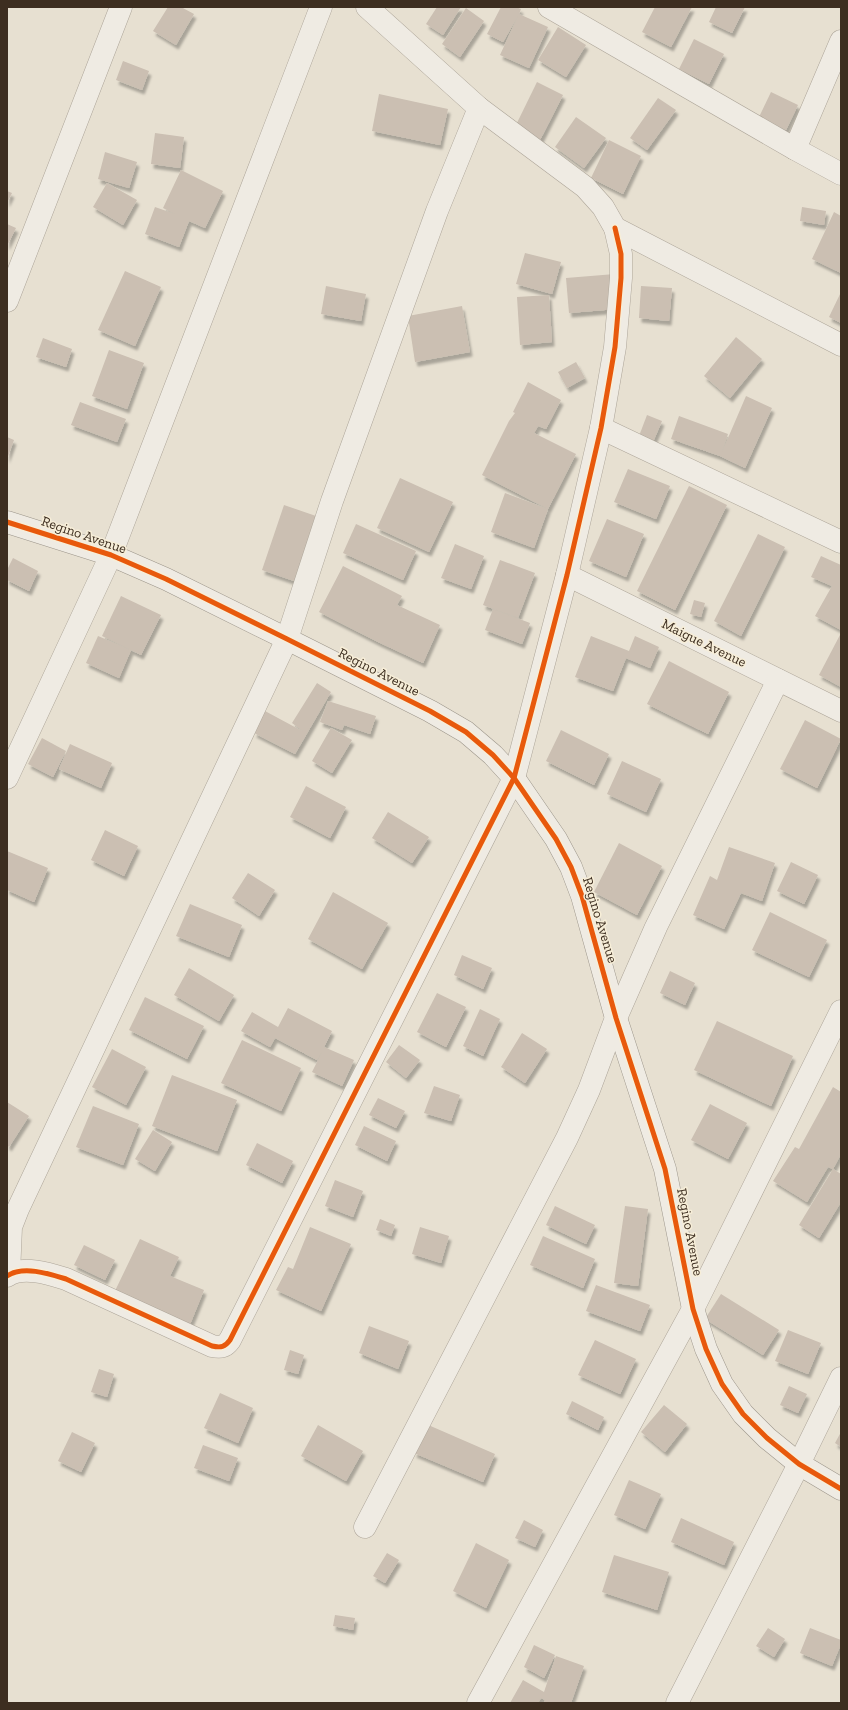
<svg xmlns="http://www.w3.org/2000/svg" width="848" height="1710" font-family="'Zilla Slab',serif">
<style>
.building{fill:#cbbfb2;filter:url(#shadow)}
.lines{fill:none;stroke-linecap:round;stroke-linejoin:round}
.street-casing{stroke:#ada599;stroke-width:23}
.secondary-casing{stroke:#9c958a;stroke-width:23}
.street{stroke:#efebe3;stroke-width:22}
.secondary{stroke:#efebe3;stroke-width:22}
.cycleway-casing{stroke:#f7eed8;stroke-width:8}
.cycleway{stroke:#e8590c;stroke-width:5}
.labels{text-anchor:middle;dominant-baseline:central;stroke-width:3;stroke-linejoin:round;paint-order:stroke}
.street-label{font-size:14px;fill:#3d2e20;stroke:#f7eed8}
</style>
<defs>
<filter id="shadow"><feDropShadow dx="2.5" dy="4.5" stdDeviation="1" flood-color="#0004"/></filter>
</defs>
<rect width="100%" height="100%" fill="#e7e0d1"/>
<g class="building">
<polygon points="168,7 181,7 194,14 176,45 153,31"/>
<polygon points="437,7 461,7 443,35 426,24"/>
<polygon points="501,7 516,7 521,9 519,14 548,27 529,68 500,55 518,16 503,42 487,34"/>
<polygon points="655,7 692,7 671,47 642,32"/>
<polygon points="716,7 745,7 732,33 709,22"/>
<polygon points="466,8 484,21 460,57 442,44"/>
<polygon points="558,27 586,45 566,77 538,60"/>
<polygon points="694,39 724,54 709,84 679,69"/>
<polygon points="123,61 149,71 142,90 116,80"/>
<polygon points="537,82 563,95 538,144 513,131"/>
<polygon points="771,92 798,105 786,130 759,117"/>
<polygon points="379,94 448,109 440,145 372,131"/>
<polygon points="658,98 676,110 647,150 630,138"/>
<polygon points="576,117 606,138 584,168 555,147"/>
<polygon points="155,133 184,137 180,168 151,164"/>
<polygon points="609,140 641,156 623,194 591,178"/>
<polygon points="105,152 137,162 129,188 98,179"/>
<polygon points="181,170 223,191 205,228 189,221 179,247 145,234 155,207 175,214 163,208"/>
<polygon points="107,183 137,200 123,225 93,207"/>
<polygon points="7,191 12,193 7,203"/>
<polygon points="802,207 826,211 824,225 800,221"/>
<polygon points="834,212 841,216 841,273 812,259"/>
<polygon points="7,224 16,228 7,246"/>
<polygon points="525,253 561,262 552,294 516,284"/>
<polygon points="125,271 161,287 135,346 98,330"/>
<polygon points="615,274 617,309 569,313 566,278"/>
<polygon points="326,286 366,294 361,321 321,314"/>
<polygon points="641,286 672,288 669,321 639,318"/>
<polygon points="841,292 841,323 829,317"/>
<polygon points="549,295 552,342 520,345 517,297"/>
<polygon points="462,306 470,352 415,362 408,316"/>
<polygon points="736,337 762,359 730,398 704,376"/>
<polygon points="43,338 72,349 66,367 36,357"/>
<polygon points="109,350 144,363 127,409 92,396"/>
<polygon points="576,362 585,378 567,388 558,372"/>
<polygon points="528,382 561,400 546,429 538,426 534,433 576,454 548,509 482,475 509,421 515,413 513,412"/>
<polygon points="746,396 772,408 745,468 720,456 671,439 679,416 728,434 722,452"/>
<polygon points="80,402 126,419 117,442 71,425"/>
<polygon points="647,415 662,421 653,442 639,436"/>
<polygon points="7,437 14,440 7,459"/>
<polygon points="628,469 670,486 656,519 614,502"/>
<polygon points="400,478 453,502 429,552 377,528"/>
<polygon points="689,486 727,505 675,610 637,591"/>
<polygon points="505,493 548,509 534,548 491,532"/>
<polygon points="284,505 316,516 294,581 262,570"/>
<polygon points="607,519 644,534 626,577 589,561"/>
<polygon points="356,524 416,551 403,580 343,553"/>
<polygon points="758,534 785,547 741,636 714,621"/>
<polygon points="455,544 484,556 471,589 441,578"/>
<polygon points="821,556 841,565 841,630 815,616 832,586 811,577"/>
<polygon points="13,558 38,571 29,591 7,580 7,570"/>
<polygon points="500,560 535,573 518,618 483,605"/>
<polygon points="343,566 402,596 397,605 440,625 423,663 378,642 319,612"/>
<polygon points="121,596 161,615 141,655 102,636"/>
<polygon points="694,600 705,603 701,617 690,614"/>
<polygon points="493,609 530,623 522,644 485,630"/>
<polygon points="841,633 841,687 819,675"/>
<polygon points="98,636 131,650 119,678 86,663"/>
<polygon points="591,636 629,651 635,636 659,647 650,668 626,658 613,691 575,677"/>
<polygon points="669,661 729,692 708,734 647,704"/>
<polygon points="317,683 331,692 295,754 254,733 265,711 304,732 292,723"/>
<polygon points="328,701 376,716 370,734 344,725 342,730 320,722"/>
<polygon points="805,720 841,739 817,788 780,769"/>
<polygon points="331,728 352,740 332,773 312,761"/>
<polygon points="561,730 609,754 594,785 546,761"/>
<polygon points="42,738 66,751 53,777 28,764"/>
<polygon points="70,744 112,763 101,788 59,769"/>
<polygon points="622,761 661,779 646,812 607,794"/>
<polygon points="306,786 346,807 330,838 290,817"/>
<polygon points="388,812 429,837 412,863 372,838"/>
<polygon points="105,830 138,846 124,876 91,860"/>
<polygon points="619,843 662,866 637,915 594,892"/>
<polygon points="729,847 775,863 762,901 741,893 724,929 693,915 710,876 717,880"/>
<polygon points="7,851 48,868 34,902 7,890"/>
<polygon points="791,862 818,875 804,904 777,891"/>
<polygon points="248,873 275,890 259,916 232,898"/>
<polygon points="333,892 388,923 362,969 308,939"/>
<polygon points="190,904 242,925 229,957 176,936"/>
<polygon points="770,912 827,940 809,977 752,950"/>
<polygon points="462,955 492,968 483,989 454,975"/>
<polygon points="189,968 234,995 219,1021 174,995"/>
<polygon points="670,971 695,983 685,1005 660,993"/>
<polygon points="437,993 466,1007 446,1047 417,1032"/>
<polygon points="145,997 204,1026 187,1059 129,1030"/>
<polygon points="288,1008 332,1031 324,1047 354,1060 342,1086 312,1072 322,1052 317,1060 275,1038 270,1047 241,1031 252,1012 278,1027"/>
<polygon points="480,1009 500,1019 483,1056 463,1046"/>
<polygon points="717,1021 793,1056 771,1106 694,1070"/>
<polygon points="522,1033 547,1049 525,1083 501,1067"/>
<polygon points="242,1040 301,1068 281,1111 221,1083"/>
<polygon points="399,1045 420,1060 406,1078 386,1062"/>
<polygon points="112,1049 146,1067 126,1105 92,1087"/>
<polygon points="172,1075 237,1100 217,1151 152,1126"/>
<polygon points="434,1086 460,1095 451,1121 424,1113"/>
<polygon points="833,1087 841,1092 841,1154 833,1169 828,1167 807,1202 773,1181 795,1147 799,1149"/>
<polygon points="378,1098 405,1111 396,1128 369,1115"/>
<polygon points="7,1102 29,1116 9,1147 7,1145"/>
<polygon points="710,1104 747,1123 728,1159 691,1140"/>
<polygon points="93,1106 139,1124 123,1165 76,1147"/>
<polygon points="364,1126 396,1141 387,1161 355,1145"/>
<polygon points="153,1130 172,1142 155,1171 135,1159"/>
<polygon points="257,1143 293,1161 282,1183 246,1165"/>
<polygon points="833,1169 841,1174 841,1202 819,1238 799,1225"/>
<polygon points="335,1180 363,1191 353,1217 325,1206"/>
<polygon points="555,1206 595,1225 586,1244 546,1225"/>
<polygon points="625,1206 648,1209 638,1286 614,1283"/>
<polygon points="380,1219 395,1225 391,1236 376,1230"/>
<polygon points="310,1227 351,1244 321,1311 276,1290 288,1267 293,1269"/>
<polygon points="420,1227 449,1236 441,1263 412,1254"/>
<polygon points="543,1236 595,1259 583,1288 530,1265"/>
<polygon points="140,1239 179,1257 170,1276 204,1290 189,1327 114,1293"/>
<polygon points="84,1245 115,1260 105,1280 74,1265"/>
<polygon points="596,1285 650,1305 640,1331 586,1311"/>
<polygon points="721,1294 779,1330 763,1355 705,1319"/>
<polygon points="369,1326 409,1341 398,1369 359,1353"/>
<polygon points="788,1330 821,1343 808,1374 775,1361"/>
<polygon points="595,1340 636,1359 620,1394 578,1375"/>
<polygon points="290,1350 304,1355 298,1374 284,1370"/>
<polygon points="99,1369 114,1374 107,1397 91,1392"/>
<polygon points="789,1386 807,1394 798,1413 780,1405"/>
<polygon points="220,1393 253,1408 238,1443 204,1428"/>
<polygon points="572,1401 604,1417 598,1430 566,1414"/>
<polygon points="664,1405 687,1424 665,1452 641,1432"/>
<polygon points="426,1424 495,1454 483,1482 414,1453"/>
<polygon points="318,1425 363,1451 346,1481 301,1456"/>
<polygon points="72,1432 95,1443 81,1472 58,1461"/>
<polygon points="841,1432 841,1447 835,1443"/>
<polygon points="203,1445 238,1458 229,1481 194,1468"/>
<polygon points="629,1480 661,1494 645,1529 614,1515"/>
<polygon points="681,1518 734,1542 724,1565 671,1542"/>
<polygon points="524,1520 543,1530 535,1547 515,1538"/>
<polygon points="476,1543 509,1560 486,1608 453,1591"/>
<polygon points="387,1553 399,1560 385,1583 373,1576"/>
<polygon points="614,1555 669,1572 657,1610 602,1592"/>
<polygon points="335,1615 355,1618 353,1630 333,1626"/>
<polygon points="768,1628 785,1639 774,1657 756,1646"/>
<polygon points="810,1628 841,1640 841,1644 832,1666 800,1653"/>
<polygon points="534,1645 555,1655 544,1678 524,1667"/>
<polygon points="556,1656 584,1666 571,1703 544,1703 545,1700 541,1698 538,1703 510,1703 523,1680 544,1692"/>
</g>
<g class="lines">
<defs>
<g id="street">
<polyline points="367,7 479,108 585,187 603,207 615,228 841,345"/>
<polyline points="549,7 795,149 841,174"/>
<polyline points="795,149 841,41"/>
<polyline points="7,301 121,7"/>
<polyline points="601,428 841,542"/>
<polyline points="567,575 841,711"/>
<polyline points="7,778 111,555 321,7"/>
<polyline points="9,1274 11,1227 18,1209 287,639 332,501 437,211 479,108"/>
<path d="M7,1276C23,1265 50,1274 66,1279L212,1346C221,1348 225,1347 230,1340L514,778L567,575L601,428L615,347L621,278V254L615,228"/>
<polyline points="365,1527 567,1138 589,1090 616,1018 656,927 778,680"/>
<polyline points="478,1703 693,1309 841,1011"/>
<polyline points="677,1703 799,1464 841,1378"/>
</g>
<polyline id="secondary" points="7,522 111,555 166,579 287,639 430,711 466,732 493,755 514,778 556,839 571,867 582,896 616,1018 665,1169 693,1309 706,1349 722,1384 743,1414 767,1438 799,1464 841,1489"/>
</defs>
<use href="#street" class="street-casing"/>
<use href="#secondary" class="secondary-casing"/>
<use href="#street" class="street"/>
<use href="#secondary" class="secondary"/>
<defs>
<g id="cycleway">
<polyline points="7,522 111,555 166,579 287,639 430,711 466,732 493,755 514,778 556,839 571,867 582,896 616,1018 665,1169 693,1309 706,1349 722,1384 743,1414 767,1438 799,1464 841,1489"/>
<path d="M7,1276C23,1265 50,1274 66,1279L212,1346C221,1348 225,1347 230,1340L514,778L567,575L601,428L615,347L621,278V254L615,228"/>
</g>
</defs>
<use href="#cycleway" class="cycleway-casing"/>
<use href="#cycleway" class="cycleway"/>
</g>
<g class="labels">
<g class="street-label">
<text transform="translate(84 535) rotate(19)">Regino Avenue</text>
<text transform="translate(704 643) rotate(26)">Maigue Avenue</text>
<text transform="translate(379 672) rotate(27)">Regino Avenue</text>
<text transform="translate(600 920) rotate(73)">Regino Avenue</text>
<text transform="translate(690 1232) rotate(79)">Regino Avenue</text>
</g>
</g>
<rect width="848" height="1710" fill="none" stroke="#3d2e20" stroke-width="16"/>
</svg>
